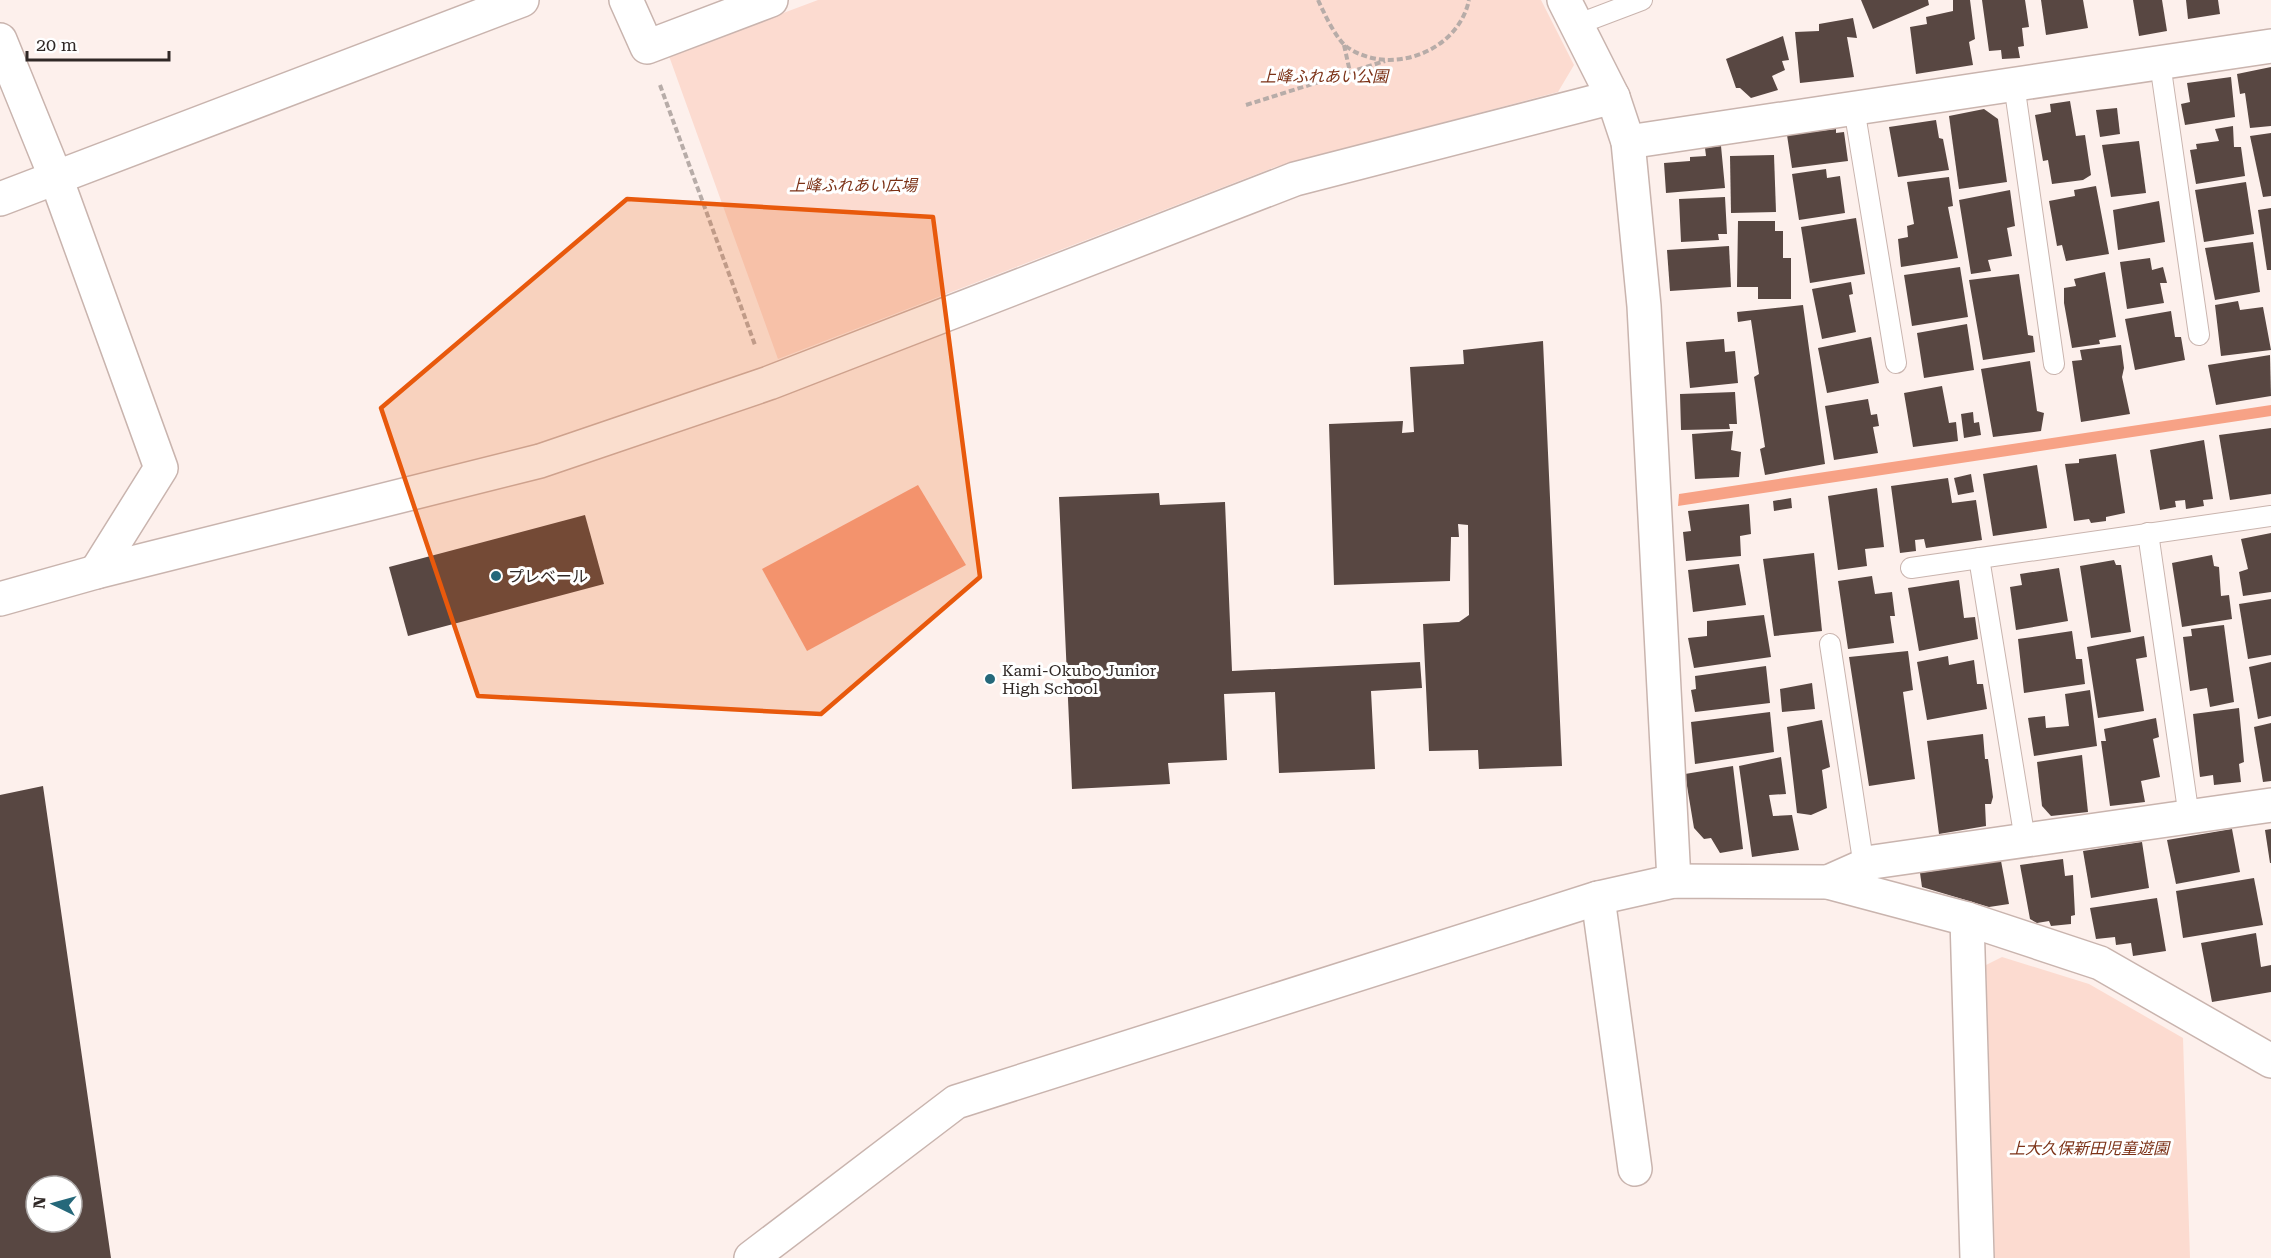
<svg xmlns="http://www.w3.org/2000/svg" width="2271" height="1258" font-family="'Roboto Serif','Noto Sans JP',serif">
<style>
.green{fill:#fcdbd0}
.water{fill:#f7a286}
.building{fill:#584742;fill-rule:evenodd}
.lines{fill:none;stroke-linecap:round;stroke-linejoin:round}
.lane-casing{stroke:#c9b4ae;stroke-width:22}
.street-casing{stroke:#c9b4ae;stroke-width:36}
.path{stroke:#b7aca8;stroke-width:4;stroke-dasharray:6 3;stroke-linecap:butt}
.lane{stroke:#fff;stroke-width:20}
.street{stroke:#fff;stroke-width:33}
.marked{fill:#e8590c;fill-opacity:0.2;stroke:#e8590c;stroke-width:4.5;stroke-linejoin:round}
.poi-dot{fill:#25687a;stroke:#fff;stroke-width:2}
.labels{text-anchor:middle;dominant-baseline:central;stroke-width:6;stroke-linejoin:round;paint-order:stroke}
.park-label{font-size:16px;font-style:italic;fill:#7c3217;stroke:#fff}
.poi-label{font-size:16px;fill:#302826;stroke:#fff;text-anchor:start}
</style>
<rect width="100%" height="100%" fill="#fdf0ec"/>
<g class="green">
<polygon points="818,0 1541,0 1574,65 1558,92 1275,167 778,359 669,56"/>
<polygon points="2002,957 2089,984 2183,1038 2190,1258 1995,1258 1986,965"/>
</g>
<g class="water">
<polygon points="2271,405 2271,416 1678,506 1679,494"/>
<polygon points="918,485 966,565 807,651 762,569"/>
</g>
<g class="building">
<polygon points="1861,0 1928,0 1929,5 1873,29"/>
<polygon points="1953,0 1970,0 1975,39 1969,42 1973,65 1916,74 1910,27 1927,24 1926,17 1953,11"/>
<polygon points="1982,0 2025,0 2029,27 2022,28 2024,46 2018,47 2020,58 2002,59 2001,50 1989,51"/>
<polygon points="2041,0 2083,0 2088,28 2046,35"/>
<polygon points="2133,0 2162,0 2167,31 2139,36"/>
<polygon points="2186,0 2218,0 2220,14 2188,19"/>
<polygon points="1853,18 1857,38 1847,37 1854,77 1800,83 1795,32 1819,31 1819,24"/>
<polygon points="1783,36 1789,60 1782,61 1785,70 1772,76 1778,90 1751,98 1740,88 1736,88 1726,59"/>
<polygon points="2271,67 2271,126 2250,128 2245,93 2240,94 2237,74"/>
<polygon points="2231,77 2235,117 2185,125 2181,104 2190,102 2187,83"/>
<polygon points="2070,101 2076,136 2085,135 2091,175 2083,180 2052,184 2048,160 2043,161 2035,115 2051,112 2050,104"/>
<polygon points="2117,108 2120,134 2100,137 2096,110"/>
<polygon points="1984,109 1998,119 2007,182 1959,189 1949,116"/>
<polygon points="1936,120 1939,138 1943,139 1949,170 1898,177 1889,127"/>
<polygon points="2233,126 2234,147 2241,147 2245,176 2196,184 2190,150 2197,149 2196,144 2219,141 2215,129"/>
<polygon points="1836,129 1836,133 1844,132 1848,161 1792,168 1787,135"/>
<polygon points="2271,133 2271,196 2263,197 2250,136"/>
<polygon points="2139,141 2146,193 2111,197 2102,145"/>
<polygon points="1721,146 1725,188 1666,193 1664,163 1690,161 1690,157 1706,156 1705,148"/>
<polygon points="1774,155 1776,212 1731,213 1730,156"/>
<polygon points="1826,169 1827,178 1840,176 1845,213 1799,220 1792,174"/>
<polygon points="1949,177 1953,206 1948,207 1958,258 1901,267 1898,239 1908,237 1907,226 1914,224 1907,182"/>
<polygon points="2246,182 2254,234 2204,242 2195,190"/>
<polygon points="2096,186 2109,254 2066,261 2062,245 2057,246 2049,201 2075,196 2074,190"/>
<polygon points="2010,190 2015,226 2007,228 2012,256 1988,260 1991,271 1971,274 1959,200"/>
<polygon points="1725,197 1727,234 1718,234 1719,240 1681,242 1679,199"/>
<polygon points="2159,201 2165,242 2118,250 2113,210"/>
<polygon points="2271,208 2271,270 2267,270 2258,210"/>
<polygon points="1856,218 1865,274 1810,283 1801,227"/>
<polygon points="1738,221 1775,221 1775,231 1783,231 1783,258 1791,258 1791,299 1758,299 1758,287 1737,287"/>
<polygon points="2253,242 2260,292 2215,300 2205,248"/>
<polygon points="1729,246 1731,287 1670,291 1667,250"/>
<polygon points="2150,258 2152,270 2163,267 2167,283 2160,283 2164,303 2127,309 2120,262"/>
<polygon points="1960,267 1968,317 1912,326 1904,275"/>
<polygon points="2105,272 2116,337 2099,340 2100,344 2072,348 2064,303 2064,288 2076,286 2074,279"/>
<polygon points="2019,274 2028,335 2033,336 2035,352 1983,360 1969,280"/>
<polygon points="1851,282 1853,294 1849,295 1856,332 1822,339 1812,289"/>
<polygon points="2238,301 2240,310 2263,307 2271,350 2221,356 2215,305"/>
<polygon points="1803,305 1825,464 1765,475 1760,449 1765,447 1754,377 1759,374 1751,320 1738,322 1737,312"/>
<polygon points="2171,311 2175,337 2181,337 2185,360 2135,370 2125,319"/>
<polygon points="1967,324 1974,370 1924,378 1917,333"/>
<polygon points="1871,337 1879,383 1827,393 1818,348"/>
<polygon points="1724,339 1725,352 1735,351 1738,383 1690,388 1686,342"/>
<polygon points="1543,341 1562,766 1479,769 1478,750 1429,751 1423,624 1459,622 1469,615 1468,525 1458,524 1459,537 1451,537 1450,581 1334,585 1329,424 1403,421 1402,433 1414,432 1410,367 1464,364 1463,350"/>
<polygon points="2121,345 2124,368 2122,377 2130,414 2081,422 2072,361 2082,360 2080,350"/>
<polygon points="2270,355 2271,396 2216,405 2208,365"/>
<polygon points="2030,361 2037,411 2044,413 2041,431 1993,437 1981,369"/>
<polygon points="1942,386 1949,423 1956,422 1958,441 1913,447 1904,393"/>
<polygon points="1735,392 1737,424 1729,424 1730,429 1681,430 1680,394"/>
<polygon points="1868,399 1871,415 1877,414 1879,426 1873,427 1878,453 1834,460 1825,406"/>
<polygon points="1973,412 1974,423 1979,422 1981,435 1964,438 1961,414"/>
<polygon points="2271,428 2271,494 2230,500 2219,435"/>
<polygon points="1733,431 1731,450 1741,452 1739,477 1695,479 1692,434"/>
<polygon points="2204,440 2213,499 2203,500 2204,506 2186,509 2185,500 2175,501 2176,507 2160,510 2150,450"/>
<polygon points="2116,454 2125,513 2106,517 2106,521 2091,523 2089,519 2074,521 2065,464 2079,463 2079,459"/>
<polygon points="2037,465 2047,528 1993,536 1983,474"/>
<polygon points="1971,474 1974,492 1958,495 1954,478"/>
<polygon points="1948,478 1952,503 1976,500 1982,540 1926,548 1924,539 1915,540 1916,551 1900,553 1891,486"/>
<polygon points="1877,488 1884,547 1865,549 1867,566 1838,570 1828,496"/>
<polygon points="1159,493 1160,505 1225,502 1232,671 1420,662 1422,688 1371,691 1375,769 1279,773 1275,692 1224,694 1227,760 1168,763 1170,784 1072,789 1059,497"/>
<polygon points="1791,498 1792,508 1774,511 1773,501"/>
<polygon points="1749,504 1751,534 1740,536 1741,556 1686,561 1683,532 1691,531 1688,511"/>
<polygon points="585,515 604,584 408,636 389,567"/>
<polygon points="2271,533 2271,592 2243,596 2239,572 2248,569 2241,539"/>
<polygon points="1814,553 1822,631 1774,636 1763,559"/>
<polygon points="2212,555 2214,566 2219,567 2221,596 2229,595 2232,619 2182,627 2172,563"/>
<polygon points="2114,560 2116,565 2121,565 2131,632 2091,638 2080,566"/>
<polygon points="1739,564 1746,605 1693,612 1688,570"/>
<polygon points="2059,568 2068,621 2016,630 2010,587 2022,585 2020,574"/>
<polygon points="1872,576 1875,594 1892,592 1895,616 1890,616 1894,643 1848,649 1838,581"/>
<polygon points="1959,580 1964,618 1975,617 1978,639 1919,651 1908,588"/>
<polygon points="2271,599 2271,655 2248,659 2239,604"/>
<polygon points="1764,615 1771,657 1694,668 1688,638 1707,636 1707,621"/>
<polygon points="2224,625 2234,702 2210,707 2207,688 2190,691 2183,637 2192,636 2191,629"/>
<polygon points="2072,631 2076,659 2082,659 2085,684 2024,693 2018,639"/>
<polygon points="2144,636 2147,657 2136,659 2144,711 2098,718 2087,647"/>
<polygon points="1908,651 1913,690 1903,692 1915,779 1869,786 1849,657"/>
<polygon points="1948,656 1949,665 1974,660 1977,684 1983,684 1987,709 1927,720 1917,662"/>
<polygon points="2271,662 2271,716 2258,719 2249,667"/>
<polygon points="1766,666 1770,703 1695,712 1691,690 1696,689 1695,676"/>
<polygon points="1812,683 1815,709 1782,712 1780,689"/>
<polygon points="2090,690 2097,746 2034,756 2028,718 2045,716 2046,728 2069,726 2065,694"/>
<polygon points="2239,708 2244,762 2239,764 2241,782 2214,785 2213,775 2200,777 2193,714"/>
<polygon points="1770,712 1774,752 1695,764 1691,722"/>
<polygon points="2156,718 2159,737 2153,739 2160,777 2141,781 2145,802 2110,806 2101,741 2106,741 2104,729"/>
<polygon points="1822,720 1830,767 1822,770 1827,808 1811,815 1797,813 1787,727"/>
<polygon points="2271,723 2271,781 2263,782 2254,727"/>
<polygon points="1983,734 1985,759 1988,759 1993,797 1991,804 1985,804 1986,826 1939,834 1927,741"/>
<polygon points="2082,755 2088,812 2051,816 2042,806 2037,762"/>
<polygon points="1781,757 1786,794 1769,795 1773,816 1792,815 1799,850 1752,857 1739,766"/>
<polygon points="1733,766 1743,849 1720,853 1711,838 1704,839 1694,828 1685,774"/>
<path d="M43,786L111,1258H0V795ZM36,1186H72V1222H36Z"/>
<polygon points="2232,829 2240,872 2176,884 2167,840"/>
<polygon points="2271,829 2271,863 2270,863 2265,830"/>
<polygon points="2142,842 2149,888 2091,898 2083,851"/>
<polygon points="2063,859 2065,876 2073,875 2075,915 2071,916 2071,924 2051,926 2049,921 2037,923 2030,919 2020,865"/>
<polygon points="2001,861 2009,904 1989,907 1922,887 1920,873"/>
<polygon points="2254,878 2263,925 2183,938 2176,891"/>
<polygon points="2157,898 2166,951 2133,956 2131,943 2116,945 2115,937 2096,939 2090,908"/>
<polygon points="2256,933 2261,967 2271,965 2271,992 2212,1002 2201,943"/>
</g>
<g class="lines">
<defs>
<g id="lane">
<polyline points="1576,25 1642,0"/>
<polyline points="2160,63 2199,335"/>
<polyline points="2014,84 2054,364"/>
<polyline points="1854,108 1896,363"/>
<polyline points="2148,533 2189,817"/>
<polyline points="1979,558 2025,840"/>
<polyline points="1911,568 2271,516"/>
<polyline points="1830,644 1864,867"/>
</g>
<g id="street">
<polyline points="626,0 647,47 771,0"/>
<polyline points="1564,0 1613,97 1628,142 1644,306 1674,881"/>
<polyline points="0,40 56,178 161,468 96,572"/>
<polyline points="1628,142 2271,46"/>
<polyline points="0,199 522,0"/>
<polyline points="0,599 96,572 540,461 769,383 1295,179 1613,97"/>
<polyline points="1828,882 1873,862 2271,805"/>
<polyline points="1598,898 1635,1169"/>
<polyline points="1967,919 1977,1258"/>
<polyline points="751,1258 956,1102 1598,898 1674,881 1828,882 1967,919 2100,963 2271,1061"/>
</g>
</defs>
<use href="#lane" class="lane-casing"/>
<use href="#street" class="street-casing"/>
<g class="path">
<path d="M1318,0C1324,13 1336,39 1347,47C1390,77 1458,52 1469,0"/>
<polyline points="1344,45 1350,72"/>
<polyline points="660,85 755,345"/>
<polyline points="1246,105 1385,61"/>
</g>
<use href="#lane" class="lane"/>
<use href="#street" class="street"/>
</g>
<path class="marked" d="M627,199L933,217L980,577L821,714L478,696L381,408Z"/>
<g class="poi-dot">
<circle cx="496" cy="576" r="6"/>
<circle cx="990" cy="679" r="6"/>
</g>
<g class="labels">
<g class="park-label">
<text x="1324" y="76">上峰ふれあい公園</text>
<text x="853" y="185">上峰ふれあい広場</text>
<text x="2089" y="1148">上大久保新田児童遊園</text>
</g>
<g class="poi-label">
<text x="508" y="576">プレベール</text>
<text x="1002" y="670">Kami-Okubo Junior<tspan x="1002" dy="18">High School</tspan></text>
</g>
</g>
<g transform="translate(54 1204) rotate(275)"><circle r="28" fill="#ffffff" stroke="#aca9a8" stroke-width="1.5"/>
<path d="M0-4.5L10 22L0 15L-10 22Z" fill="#25687a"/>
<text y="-9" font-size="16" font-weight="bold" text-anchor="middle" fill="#302826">N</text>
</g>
<path d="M27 51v9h142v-9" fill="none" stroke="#302826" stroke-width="3"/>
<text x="36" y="51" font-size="18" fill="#302826" stroke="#ffffff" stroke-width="4.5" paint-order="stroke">20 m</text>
</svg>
